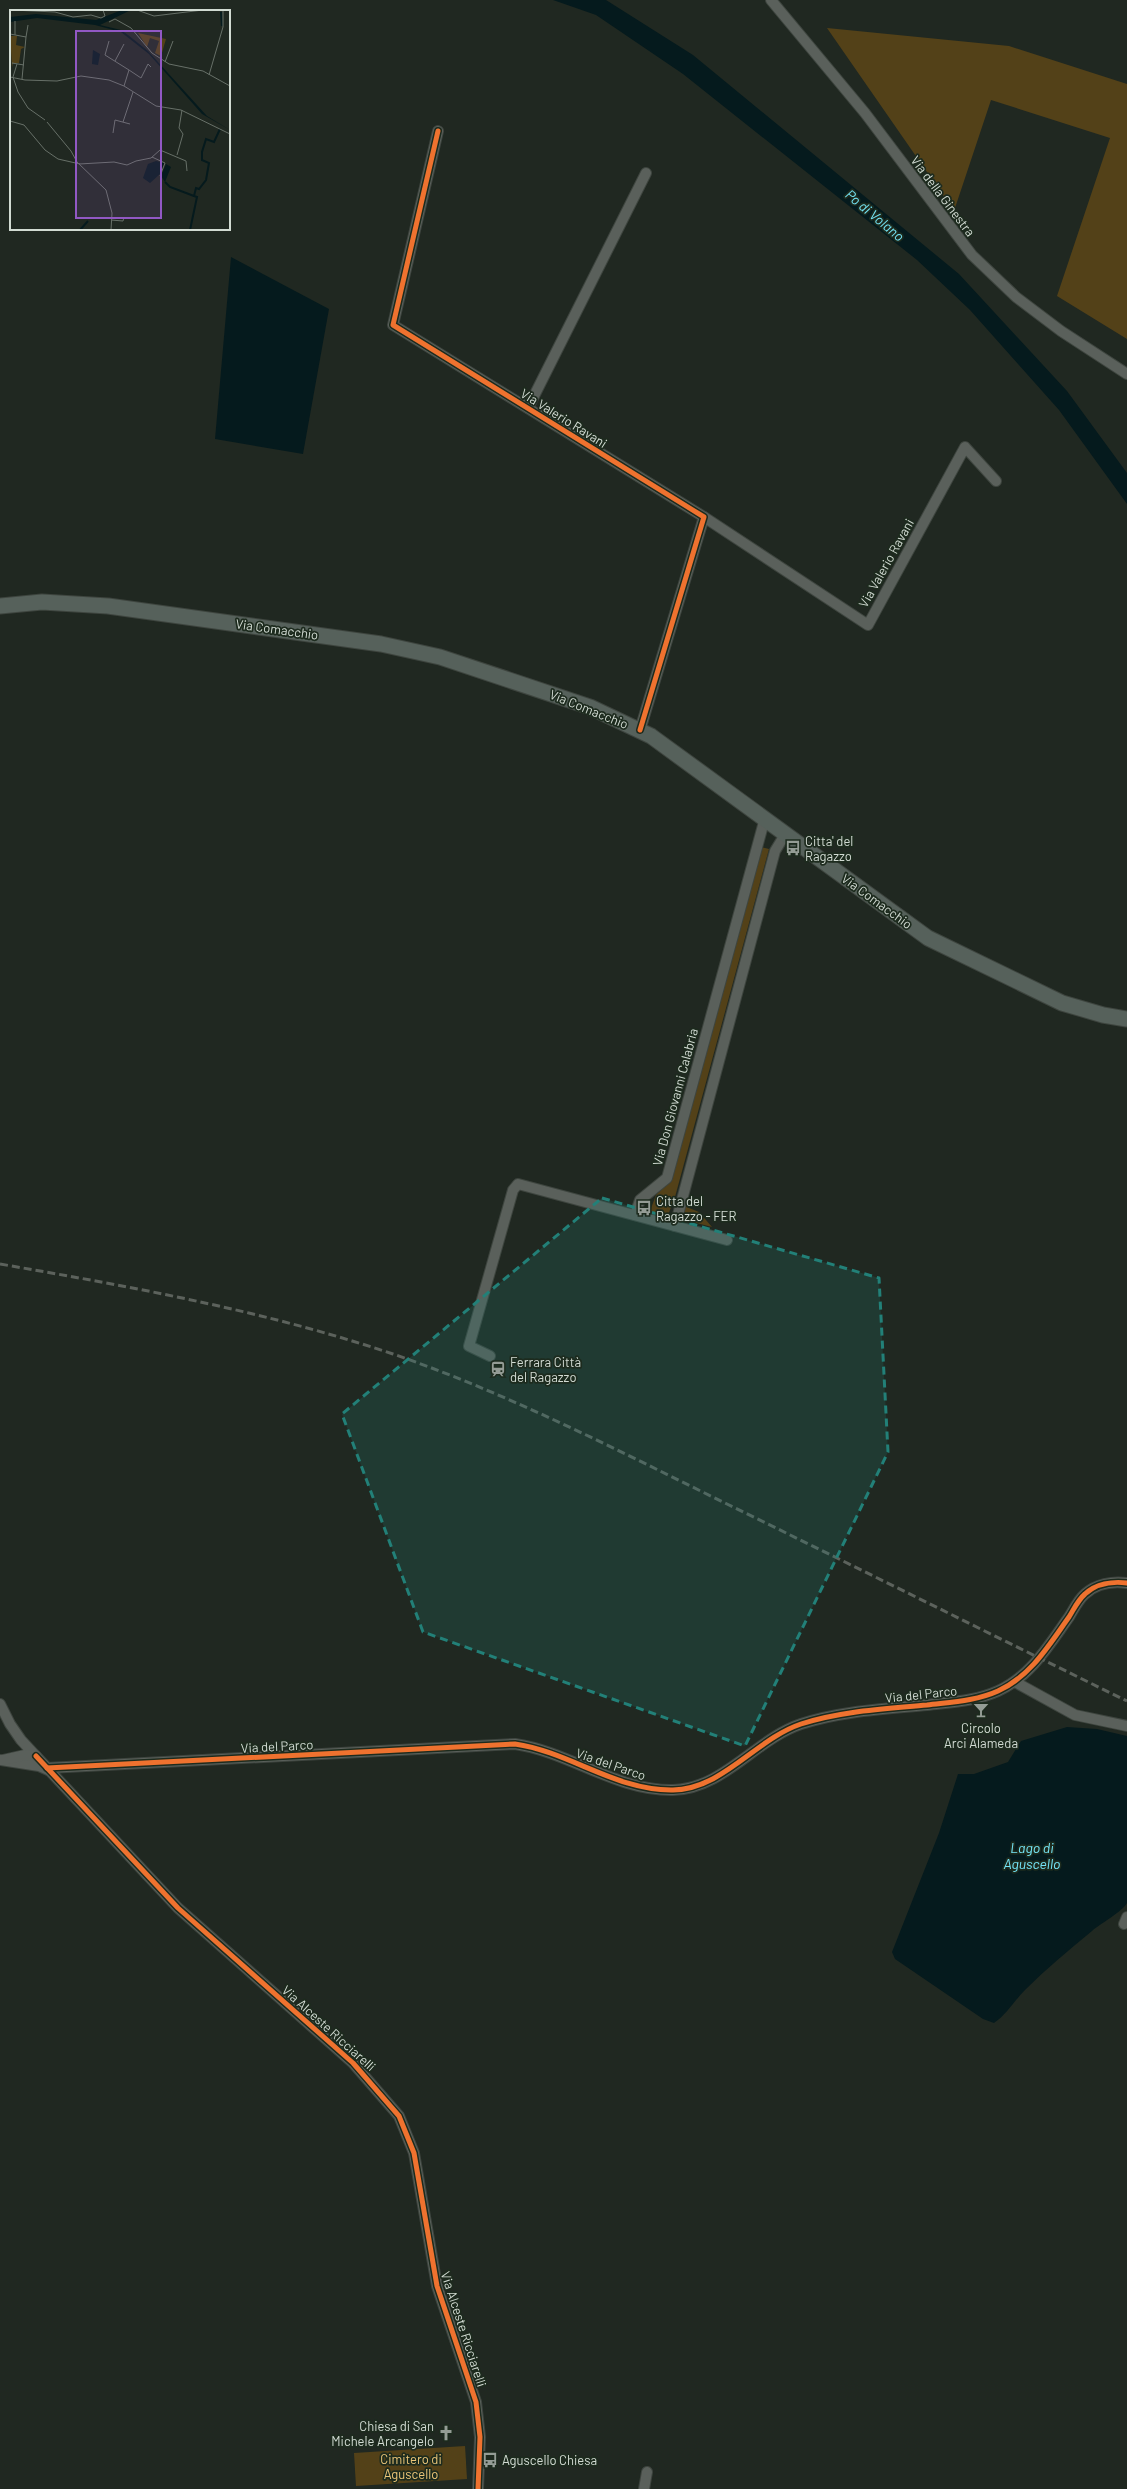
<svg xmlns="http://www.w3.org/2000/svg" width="1127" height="2489" font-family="Barlow,sans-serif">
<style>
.green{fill:#534118}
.water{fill:#051a1d}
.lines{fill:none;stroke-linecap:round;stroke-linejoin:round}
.street-casing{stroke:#3e453f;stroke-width:12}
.secondary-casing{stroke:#3e453f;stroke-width:17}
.street{stroke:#5a605b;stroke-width:10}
.secondary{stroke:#56615b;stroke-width:15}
.rail{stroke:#5c625c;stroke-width:3;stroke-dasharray:8 4;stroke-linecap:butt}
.cycleway-casing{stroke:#1d2b1e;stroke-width:8}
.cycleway{stroke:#ef722f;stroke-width:5}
.marked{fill:#228078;fill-opacity:0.2;stroke:#228078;stroke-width:3;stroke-dasharray:8 5;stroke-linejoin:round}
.labels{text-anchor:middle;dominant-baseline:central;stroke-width:3.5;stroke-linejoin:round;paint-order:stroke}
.street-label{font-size:13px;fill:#d2dbd3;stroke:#1d2b1e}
.poi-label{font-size:13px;fill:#d2dbd3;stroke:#1d2b1e;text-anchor:start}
.park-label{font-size:13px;fill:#ecc678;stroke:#1d2b1e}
.water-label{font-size:14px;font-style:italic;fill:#74e5f7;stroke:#1d2b1e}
.inset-river{fill:none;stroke:#051a1d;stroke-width:2}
.inset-road{fill:none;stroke:#677068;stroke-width:1}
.view{fill:#9158c4;fill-opacity:0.15;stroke:#9158c4;stroke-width:2}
.inset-edge{fill:none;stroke:#d2dbd3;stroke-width:2}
</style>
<rect width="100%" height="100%" fill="#202821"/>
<g class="green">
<polygon points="827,28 1009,46 1127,84 1127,339 1057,296 1110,138 991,100 954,211"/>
<polygon points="761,847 769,849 675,1197 668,1215 650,1211 656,1195 668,1182"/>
<polygon points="684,1206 699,1212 712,1227 681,1219"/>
<polygon points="465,2446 467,2479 356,2486 354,2453"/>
</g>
<g class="water">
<polygon points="553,0 606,0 693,55 959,274 1067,391 1127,473 1127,504 1059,410 970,310 917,260 683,74 596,15"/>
<polygon points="231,257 329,309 303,454 215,439"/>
<path d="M1067,1727L1097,1729L1127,1736V1903C1123,1911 1100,1924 1092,1931C1069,1950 1046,1969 1025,1990C1014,2001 1007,2014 994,2023L983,2019L895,1959L892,1952L939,1833L958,1774H974L1008,1762L1021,1741Z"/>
</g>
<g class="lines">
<defs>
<g id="street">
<polyline points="771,0 865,113 972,255 1016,297 1061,331 1127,374"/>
<polyline points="438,131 393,325 704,517 640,730"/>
<polyline points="528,408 646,173"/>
<polyline points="704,517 868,625 965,447 996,481"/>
<polyline points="635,1215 640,1200 667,1178 765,818"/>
<polyline points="675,1226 775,851 786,833"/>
<polyline points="490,1356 469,1346 513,1190 518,1184 727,1240"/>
<polyline points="1015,1682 1075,1715 1127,1726"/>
<polyline points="0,1704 10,1724 21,1740 178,1908 353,2063 399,2116 414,2153 437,2286 476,2402 480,2437 478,2489"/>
<polyline points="0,1760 39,1766 48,1770"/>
<polyline points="3,1760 25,1755 36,1756"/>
<path d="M47,1768L515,1744C570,1752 616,1791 673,1790C723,1789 756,1739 801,1724C841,1711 885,1709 927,1705C951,1702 976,1701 998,1691C1031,1676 1049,1645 1069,1617C1074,1609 1078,1600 1085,1594C1096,1584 1112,1581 1127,1583"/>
<polyline points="1124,1924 1127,1917"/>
<polyline points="644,2489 647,2472"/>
</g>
<polyline id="secondary" points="0,606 42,602 108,606 381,644 440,657 590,707 651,736 928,938 1062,1003 1103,1015 1127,1019"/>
</defs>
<use href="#street" class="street-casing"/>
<use href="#secondary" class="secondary-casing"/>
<use href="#street" class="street"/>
<use href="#secondary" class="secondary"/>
<path class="rail" d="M0,1264C133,1287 265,1311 393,1354C509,1394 617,1450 727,1504C860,1569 994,1636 1127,1701"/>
<defs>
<g id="cycleway">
<polyline points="438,131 393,325 704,517 640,730"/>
<polyline points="36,1756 178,1908 353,2063 399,2116 414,2153 437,2286 476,2402 480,2437 478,2489"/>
<path d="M47,1768L515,1744C570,1752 616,1791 673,1790C723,1789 756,1739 801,1724C841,1711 885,1709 927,1705C951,1702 976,1701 998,1691C1031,1676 1049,1645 1069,1617C1074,1609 1078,1600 1085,1594C1096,1584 1112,1581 1127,1583"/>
</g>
</defs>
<use href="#cycleway" class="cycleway-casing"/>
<use href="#cycleway" class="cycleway"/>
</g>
<path class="marked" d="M602,1198L879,1278L888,1452L745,1746L423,1632L342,1414Z"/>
<defs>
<symbol id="bus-bare" viewBox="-9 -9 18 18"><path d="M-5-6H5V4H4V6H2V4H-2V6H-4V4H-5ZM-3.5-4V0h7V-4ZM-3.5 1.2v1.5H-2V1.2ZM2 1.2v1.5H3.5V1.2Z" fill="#949c95" stroke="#1d2b1e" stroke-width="2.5" paint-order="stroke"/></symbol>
<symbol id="station-bare" viewBox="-9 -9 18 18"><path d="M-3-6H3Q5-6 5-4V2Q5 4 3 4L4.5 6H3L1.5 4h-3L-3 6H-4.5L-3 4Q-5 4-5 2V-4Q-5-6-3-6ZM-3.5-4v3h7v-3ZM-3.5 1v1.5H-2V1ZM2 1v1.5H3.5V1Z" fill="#949c95" stroke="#1d2b1e" stroke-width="2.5" paint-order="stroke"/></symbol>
<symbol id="bar-bare" viewBox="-9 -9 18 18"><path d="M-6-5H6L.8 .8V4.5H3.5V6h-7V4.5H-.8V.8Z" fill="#949c95" stroke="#1d2b1e" stroke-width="2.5" paint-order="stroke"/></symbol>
<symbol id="church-bare" viewBox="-9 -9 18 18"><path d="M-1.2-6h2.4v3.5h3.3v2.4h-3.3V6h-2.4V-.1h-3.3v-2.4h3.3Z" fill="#949c95" stroke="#1d2b1e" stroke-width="2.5" paint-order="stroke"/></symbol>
</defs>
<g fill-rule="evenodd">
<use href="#bus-bare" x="782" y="837" width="22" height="22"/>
<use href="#bus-bare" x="633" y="1197" width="22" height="22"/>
<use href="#station-bare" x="487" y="1358" width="22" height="22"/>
<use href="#bar-bare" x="970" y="1699" width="22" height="22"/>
<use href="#church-bare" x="435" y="2422" width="22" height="22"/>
<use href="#bus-bare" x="479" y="2449" width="22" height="22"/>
</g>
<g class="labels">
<g class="street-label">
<text transform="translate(943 196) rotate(53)">Via della Ginestra</text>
<text transform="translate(564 418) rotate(32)">Via Valerio Ravani</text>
<text transform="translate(886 563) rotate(-61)">Via Valerio Ravani</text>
<text transform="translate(277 629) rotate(8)">Via Comacchio</text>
<text transform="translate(589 709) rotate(22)">Via Comacchio</text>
<text transform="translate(877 901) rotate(36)">Via Comacchio</text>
<text transform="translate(675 1097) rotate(-75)">Via Don Giovanni Calabria</text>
<text transform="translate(921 1694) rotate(-6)">Via del Parco</text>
<text transform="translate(277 1746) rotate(-3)">Via del Parco</text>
<text transform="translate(611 1764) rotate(19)">Via del Parco</text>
<text transform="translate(329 2028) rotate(42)">Via Alceste Ricciarelli</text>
<text transform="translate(464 2329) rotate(72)">Via Alceste Ricciarelli</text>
</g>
<g class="poi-label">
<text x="805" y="841">Citta' del<tspan x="805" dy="15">Ragazzo</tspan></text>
<text x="656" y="1201">Citta del<tspan x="656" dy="15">Ragazzo - FER</tspan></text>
<text x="510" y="1362">Ferrara Città<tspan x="510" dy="15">del Ragazzo</tspan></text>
<text x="981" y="1728" text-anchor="middle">Circolo<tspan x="981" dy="15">Arci Alameda</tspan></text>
<text x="434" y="2426" text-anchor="end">Chiesa di San<tspan x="434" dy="15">Michele Arcangelo</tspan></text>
<text x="502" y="2460">Aguscello Chiesa</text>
</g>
<g class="park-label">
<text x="411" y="2459">Cimitero di<tspan x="411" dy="15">Aguscello</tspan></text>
</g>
<g class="water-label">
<text transform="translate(875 215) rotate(40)">Po di Volano</text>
<text x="1032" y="1847">Lago di<tspan x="1032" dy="16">Aguscello</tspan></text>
</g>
</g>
<g transform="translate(10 10)">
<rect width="220" height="220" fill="#202821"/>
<path d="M128,23L156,29L151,46L145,43L149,31L140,28L137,37ZM0,26H7L6,35L15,37L11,39L9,53H3L2,57Z" fill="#534118"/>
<path d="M112,0H121L90,15L111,20L118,25L138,41L197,106L220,120L192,104L139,44L111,22L85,15L27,8L0,12V7L26,4L86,10ZM83,40L90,44L88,55L82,54ZM146,151L154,153L150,164L140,173L133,168L138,154ZM156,154L161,157L155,172L151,166Z" fill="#051a1d"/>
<path class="inset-river" d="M211,2L212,16M155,172L160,177L184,186M70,220L78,211M180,220L187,187L184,186L186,178L189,179L196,170L199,153L192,150V142L196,129L204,132L210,119"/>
<path class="inset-road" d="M2,0L45,2L63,7L81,5L91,8L95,6L93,0M127,0L144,6L193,0M99,12L105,9L121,18L142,43L159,54L193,61L220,76M0,24L16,27L12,69M5,25V11M16,27L18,15M99,31L95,45L119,60L114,76M105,51L114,34M155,52L163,31M2,53L14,55M7,54L3,67L8,82L18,98L35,110M119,60L131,68L138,54L141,57M199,65L213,17V0M0,67L15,70L47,71L71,66L99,70L114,76L146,96L171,100L220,124M0,111L14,115L35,140L48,149L70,154M37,112L61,141L67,152L96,180L102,203L101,220M113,112L123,82M103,123L105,110L120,114M167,145L173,124L169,118L172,100M142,147L155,153L150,166M69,154L104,152L117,155L126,151L141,148L150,140L176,151L177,161M101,210L113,211L114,207"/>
<path class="view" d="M66,21H151V208H66Z"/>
<rect width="220" height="220" class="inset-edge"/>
</g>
</svg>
